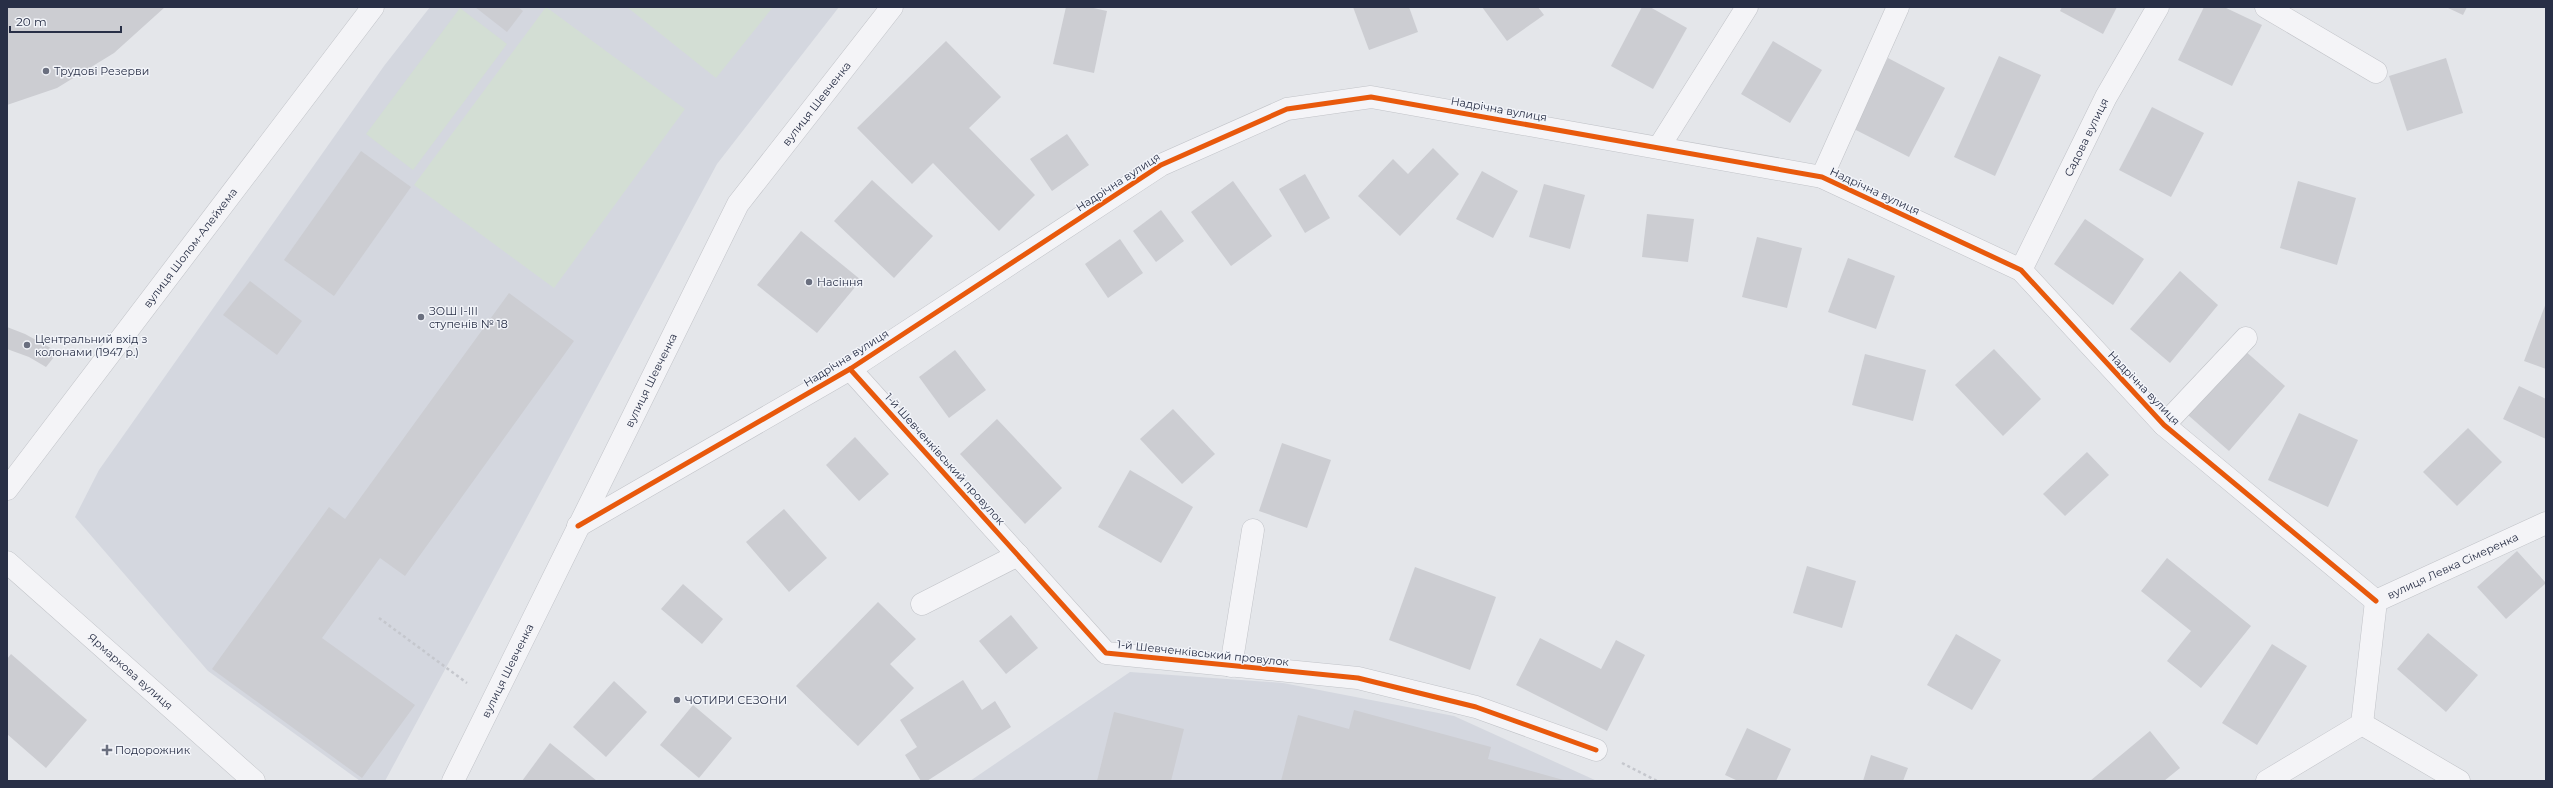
<svg xmlns="http://www.w3.org/2000/svg" width="2553" height="788" font-family="Montserrat,sans-serif">
<style>
.built{fill:#d4d7df}
.green{fill:#d3ded4}
.building{fill:#cccdd2}
.lines{fill:none;stroke-linecap:round;stroke-linejoin:round}
.service-casing{stroke:#c1c3c8;stroke-width:23}
.minor-casing{stroke:#c1c3c8;stroke-width:23}
.tertiary-casing{stroke:#c1c3c8;stroke-width:23}
.path{stroke:#c5c7cd;stroke-width:2.5;stroke-dasharray:3 3;stroke-linecap:butt}
.service{stroke:#f4f4f7;stroke-width:22}
.minor{stroke:#f4f4f7;stroke-width:22}
.tertiary{stroke:#f4f4f7;stroke-width:22}
.cycleway-casing{stroke:#f2f4f9;stroke-width:8}
.cycleway{stroke:#e8590c;stroke-width:5}
.poi-dot{fill:#6a6f7f;stroke:#f2f4f9;stroke-width:1.5}
.labels{text-anchor:middle;dominant-baseline:central;stroke-width:3;stroke-linejoin:round;paint-order:stroke}
.poi-label{font-size:11px;fill:#282f46;stroke:#f2f4f9;text-anchor:start}
.street-label{font-size:11px;fill:#282f46;stroke:#f2f4f9}
</style>
<rect width="100%" height="100%" fill="#e4e6ea"/>
<g class="built">
<polygon points="430,7 839,7 717,164 385,781 360,781 208,671 75,517 99,470 384,66"/>
<polygon points="1130,672 1283,683 1454,716 1597,781 970,781"/>
</g>
<g class="green">
<polygon points="546,7 685,109 554,288 414,185"/>
<polygon points="627,7 773,7 716,78"/>
<polygon points="460,8 507,44 413,170 366,134"/>
</g>
<g class="building">
<polygon points="7,7 165,7 114,53 57,88 7,105"/>
<polygon points="475,7 518,7 523,11 507,32"/>
<polygon points="1066,7 1089,7 1107,11 1094,73 1053,64"/>
<polygon points="1353,7 1409,7 1418,32 1369,50"/>
<polygon points="1482,7 1538,7 1544,15 1507,41"/>
<polygon points="1642,7 1650,7 1687,28 1653,89 1611,66"/>
<polygon points="2062,7 2117,7 2103,34 2060,11"/>
<polygon points="2204,7 2224,7 2262,25 2232,86 2178,60"/>
<polygon points="2446,7 2467,7 2463,15"/>
<polygon points="946,41 1001,97 969,128 1035,195 999,231 933,163 912,184 857,128"/>
<polygon points="1773,41 1822,70 1790,123 1741,94"/>
<polygon points="1999,56 2041,75 1995,176 1954,157"/>
<polygon points="1888,58 1945,88 1909,157 1852,128"/>
<polygon points="2446,58 2463,113 2407,131 2389,76"/>
<polygon points="2152,107 2204,133 2171,197 2119,170"/>
<polygon points="1067,134 1089,165 1052,191 1030,159"/>
<polygon points="1433,148 1459,174 1400,236 1358,196 1393,159 1408,174"/>
<polygon points="361,151 411,187 334,296 284,260"/>
<polygon points="1482,171 1518,191 1493,238 1456,219"/>
<polygon points="1305,174 1330,218 1305,233 1279,189"/>
<polygon points="872,180 933,236 894,278 834,221"/>
<polygon points="1233,181 1272,236 1231,266 1191,212"/>
<polygon points="2298,181 2356,198 2337,265 2280,248"/>
<polygon points="1544,184 1585,195 1570,249 1529,237"/>
<polygon points="1161,210 1184,241 1156,262 1133,231"/>
<polygon points="1647,214 1694,219 1688,262 1642,257"/>
<polygon points="2085,219 2144,259 2113,305 2054,264"/>
<polygon points="801,231 861,280 817,333 757,285"/>
<polygon points="1757,237 1802,248 1787,308 1742,297"/>
<polygon points="1120,239 1143,273 1108,298 1085,264"/>
<polygon points="1848,258 1895,276 1876,329 1828,312"/>
<polygon points="2180,271 2218,305 2170,363 2130,329"/>
<polygon points="250,281 302,321 277,355 223,315"/>
<polygon points="509,293 574,341 405,576 380,558 322,638 415,705 362,778 212,669 329,507 345,519"/>
<polygon points="2546,303 2546,369 2524,361"/>
<polygon points="7,327 25,334 58,352 46,367 29,357 7,349"/>
<polygon points="1994,349 2041,399 2003,436 1955,385"/>
<polygon points="955,350 986,390 949,418 919,377"/>
<polygon points="2244,350 2285,386 2229,451 2188,415"/>
<polygon points="1865,354 1926,370 1913,421 1852,405"/>
<polygon points="2519,386 2546,399 2546,439 2503,419"/>
<polygon points="1173,409 1215,454 1182,484 1140,439"/>
<polygon points="2299,413 2358,440 2328,507 2268,480"/>
<polygon points="997,419 1062,488 1025,524 960,454"/>
<polygon points="2468,428 2502,462 2457,506 2423,472"/>
<polygon points="855,437 889,474 859,501 826,465"/>
<polygon points="1282,443 1331,460 1307,528 1259,511"/>
<polygon points="2087,452 2109,475 2065,516 2043,494"/>
<polygon points="1130,470 1193,507 1161,563 1098,527"/>
<polygon points="784,509 827,558 789,592 746,542"/>
<polygon points="2517,551 2546,583 2506,619 2477,587"/>
<polygon points="2167,558 2251,626 2201,688 2167,661 2191,631 2141,591"/>
<polygon points="1807,566 1856,581 1842,628 1793,613"/>
<polygon points="1415,567 1496,597 1470,670 1389,640"/>
<polygon points="683,584 723,619 702,644 661,609"/>
<polygon points="878,602 916,639 890,664 914,688 858,746 796,686"/>
<polygon points="1011,615 1038,648 1006,674 979,641"/>
<polygon points="2428,633 2478,675 2446,712 2397,669"/>
<polygon points="1956,634 2001,660 1972,710 1927,685"/>
<polygon points="1540,638 1601,669 1616,640 1645,655 1607,731 1516,685"/>
<polygon points="2272,644 2307,666 2257,745 2222,723"/>
<polygon points="11,654 87,720 46,768 7,734 7,659"/>
<polygon points="963,680 982,710 995,701 1011,727 927,781 921,781 905,755 917,747 900,720"/>
<polygon points="614,681 647,712 606,757 573,727"/>
<polygon points="693,705 732,738 699,778 660,745"/>
<polygon points="1354,710 1491,747 1488,759 1567,781 1281,781 1298,715 1349,729"/>
<polygon points="1114,712 1184,729 1171,781 1097,781"/>
<polygon points="1747,728 1791,749 1776,781 1738,781 1725,775"/>
<polygon points="2150,731 2180,768 2164,781 2090,781"/>
<polygon points="550,743 597,781 522,781"/>
<polygon points="1871,755 1908,768 1903,781 1863,781"/>
</g>
<g class="lines">
<defs>
<g id="service">
<polyline points="2266,7 2376,72"/>
<polyline points="1659,147 1747,7"/>
<polyline points="1822,177 1898,7"/>
<polyline points="2164,425 2246,338"/>
<polyline points="922,604 1018,555"/>
<polyline points="1231,666 1253,530"/>
</g>
<g id="minor">
<path id="s1" d="M2021,270L2106,97L2158,7"/>
<polyline points="850,369 1106,653 1358,678 1476,707 1596,750"/>
<polyline points="578,526 850,369 1161,165 1287,109 1371,97 1822,177 2021,270 2164,425 2376,601"/>
<polyline points="2362,724 2459,781"/>
<path id="s2" d="M2267,781L2362,724L2376,601L2546,523"/>
</g>
<g id="tertiary">
<path id="s3" d="M7,489L373,7"/>
<path id="s4" d="M7,562L254,781"/>
<path id="s5" d="M453,781L738,204L892,7"/>
</g>
</defs>
<use href="#service" class="service-casing"/>
<use href="#minor" class="minor-casing"/>
<use href="#tertiary" class="tertiary-casing"/>
<g class="path">
<polyline points="379,618 467,683"/>
<polyline points="1622,763 1657,781"/>
</g>
<use href="#service" class="service"/>
<use href="#minor" class="minor"/>
<use href="#tertiary" class="tertiary"/>
<defs>
<g id="cycleway">
<polyline points="850,369 1106,653 1358,678 1476,707 1596,750"/>
<polyline points="578,526 850,369 1161,165 1287,109 1371,97 1822,177 2021,270 2164,425 2376,601"/>
</g>
</defs>
<use href="#cycleway" class="cycleway-casing"/>
<use href="#cycleway" class="cycleway"/>
</g>
<g class="poi-dot">
<circle cx="46" cy="71" r="4"/>
<circle cx="809" cy="282" r="4"/>
<circle cx="421" cy="317" r="4"/>
<circle cx="27" cy="345" r="4"/>
<circle cx="677" cy="700" r="4"/>
<path d="M105 744h4v4h4v4h-4v4h-4v-4h-4v-4h4z"/>
</g>
<g class="labels">
<g class="poi-label">
<text x="54" y="71">Трудові Резерви</text>
<text x="817" y="282">Насіння</text>
<text x="429" y="311">ЗОШ І-ІІІ<tspan x="429" dy="13">ступенів № 18</tspan></text>
<text x="35" y="339">Центральний вхід з<tspan x="35" dy="13">колонами (1947 р.)</tspan></text>
<text x="685" y="700">ЧОТИРИ СЕЗОНИ</text>
<text x="115" y="750">Подорожник</text>
</g>
<g class="street-label">
<text stroke="none"><textPath href="#s5" startOffset="771">вулиця Шевченка</textPath></text>
<text transform="translate(1499 109) rotate(10)">Надрічна вулиця</text>
<text stroke="none"><textPath href="#s1" startOffset="148">Садова вулиця</textPath></text>
<text transform="translate(1118 182) rotate(-33)">Надрічна вулиця</text>
<text transform="translate(1875 191) rotate(25)">Надрічна вулиця</text>
<text stroke="none"><textPath href="#s3" startOffset="303">вулиця Шолом-Алейхема</textPath></text>
<text transform="translate(846 358) rotate(-32)">Надрічна вулиця</text>
<text stroke="none"><textPath href="#s5" startOffset="447">вулиця Шевченка</textPath></text>
<text transform="translate(2144 388) rotate(46)">Надрічна вулиця</text>
<text transform="translate(945 459) rotate(48)">1-й Шевченківський провулок</text>
<text stroke="none"><textPath href="#s2" startOffset="319">вулиця Левка Сімеренка</textPath></text>
<text transform="translate(1203 653) rotate(6)">1-й Шевченківський провулок</text>
<text stroke="none"><textPath href="#s4" startOffset="165">Ярмаркова вулиця</textPath></text>
<text stroke="none"><textPath href="#s5" startOffset="123">вулиця Шевченка</textPath></text>
</g>
</g>
<rect width="2553" height="788" fill="none" stroke="#282f46" stroke-width="16"/>
<path d="M10 26v6h111v-6" fill="none" stroke="#282f46" stroke-width="2"/>
<text x="16" y="26" font-size="12" fill="#282f46" stroke="#f2f4f9" stroke-width="3" paint-order="stroke">20 m</text>
</svg>
